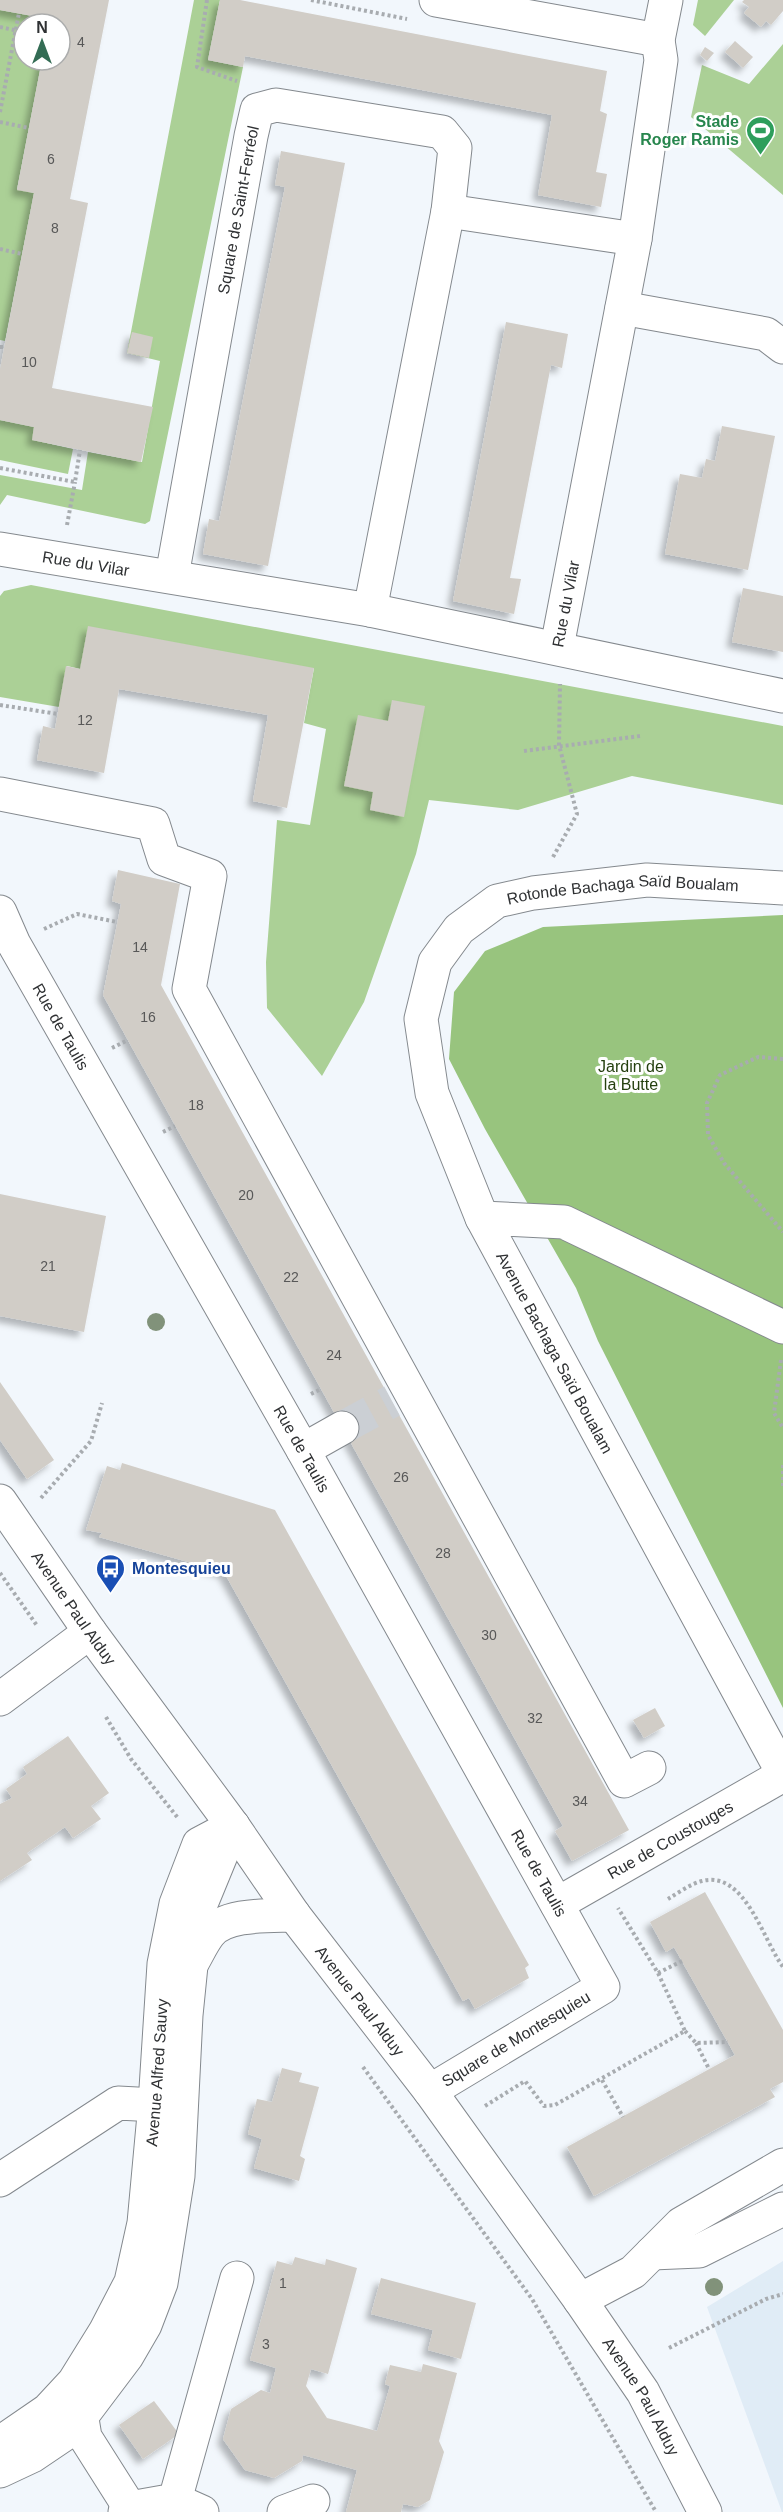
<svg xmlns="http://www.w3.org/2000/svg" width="783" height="2512" font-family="Arial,sans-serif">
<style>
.built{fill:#e0ecf6}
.green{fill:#abd096}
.forest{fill:#98c47e}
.building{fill:#d1cdc7;filter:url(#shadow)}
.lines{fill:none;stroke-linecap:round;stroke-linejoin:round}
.minor-tunnel{stroke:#cbcfd4;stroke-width:33;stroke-dasharray:33 16;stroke-linecap:butt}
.minor-casing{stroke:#84898e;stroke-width:35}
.path{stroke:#a8acb0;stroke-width:4;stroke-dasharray:3 3;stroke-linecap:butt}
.minor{stroke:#fff;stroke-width:33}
.tree{fill:#81927a}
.labels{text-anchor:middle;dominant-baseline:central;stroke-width:6;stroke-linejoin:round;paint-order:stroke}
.number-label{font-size:14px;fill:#585858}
.leisure-label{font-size:16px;font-weight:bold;fill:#27864d;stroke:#fff;text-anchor:end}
.street-label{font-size:16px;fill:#2f3133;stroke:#fff}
.park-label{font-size:16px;fill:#25400f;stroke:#fff}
.transit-label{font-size:16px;font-weight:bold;fill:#164399;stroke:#fff;text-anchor:start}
</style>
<defs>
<filter id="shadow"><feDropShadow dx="-5.5" dy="5.5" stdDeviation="3" flood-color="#0004"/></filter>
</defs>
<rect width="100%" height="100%" fill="#f2f7fc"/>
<polygon class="built" points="783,2261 783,2512 782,2512 707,2307"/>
<g class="green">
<polygon points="194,0 220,0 208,60 243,67 150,521 145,524 7,495 0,505 0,475 82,490 88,452 142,462 160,361 127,353"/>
<polygon points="698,0 734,0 705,36 693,25"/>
<polygon points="0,10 49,19 49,24 24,24 24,60 42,60 17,189 34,193 5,341 0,340"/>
<polygon points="783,44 783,195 691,117 702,65 749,84"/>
<polygon points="0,420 34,427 33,440 73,449 68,474 0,460"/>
<polygon points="31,585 783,726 783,805 632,776 518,810 429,800 416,854 364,1002 322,1076 267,1008 266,962 277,820 310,825 326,729 304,723 314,668 80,669 67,666 59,707 0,697 0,596 4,591"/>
</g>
<polygon class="forest" points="783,915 783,1708 598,1341 576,1288 485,1129 449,1059 454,992 485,951 543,927"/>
<g class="building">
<polygon points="0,0 109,0 70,199 88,203 52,388 153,407 141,462 32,440 34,427 0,420 0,369 34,193 17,190 42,60 60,60 60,24 49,24 49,19 0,10"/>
<polygon points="220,0 240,0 607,71 600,111 607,114 596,172 607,174 601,207 538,195 552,115 245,56 243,67 208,60"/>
<polygon points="744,0 783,0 783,11 771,25 766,21 761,27 744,13 749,7 742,2"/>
<polygon points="735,41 753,57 743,68 725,52"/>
<polygon points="705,47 714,53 707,61 700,55"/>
<polygon points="281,151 345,163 268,566 203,554 209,519 219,521 285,187 275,185"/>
<polygon points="506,322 568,334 562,368 551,365 510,578 521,579 514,614 453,601"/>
<polygon points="132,332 153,337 149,358 127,353"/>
<polygon points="722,426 775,436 748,570 665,554 680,474 702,478 706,459 715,461"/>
<polygon points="743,588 783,596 783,652 732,642"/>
<polygon points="88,626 314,668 287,808 253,801 268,715 195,702 119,689 104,773 37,760 43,726 55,729 66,666 80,669"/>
<polygon points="392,700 425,706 404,817 370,810 373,792 344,786 358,715 388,721"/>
<polygon points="118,870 180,884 161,985 629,1830 572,1861 555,1831 563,1826 103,995 121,904 112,901"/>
<polygon points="0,1194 106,1216 84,1332 0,1316"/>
<polygon points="0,1382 54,1460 27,1479 0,1440"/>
<polygon points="122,1463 275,1510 529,1965 525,1968 529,1978 475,2009 469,1998 463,2001 224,1572 99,1537 102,1533 86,1530 107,1466 120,1470"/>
<polygon points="655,1708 665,1726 644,1738 633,1720"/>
<polygon points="68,1736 109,1793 91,1806 101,1819 73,1838 65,1827 27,1853 32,1860 0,1881 0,1804 12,1798 6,1789 27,1774 23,1767"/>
<polygon points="705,1892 783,2030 783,2082 770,2089 775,2097 594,2196 567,2147 735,2055 674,1947 666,1952 650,1922"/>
<polygon points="282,2068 302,2073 299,2082 319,2087 300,2156 305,2159 299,2181 254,2168 262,2139 248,2134 257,2099 272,2102"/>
<polygon points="295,2257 325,2265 326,2259 357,2268 328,2374 311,2369 306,2386 327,2418 377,2431 390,2386 385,2384 390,2365 421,2372 423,2364 457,2373 439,2441 444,2452 430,2500 418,2507 403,2504 401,2512 346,2512 357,2470 303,2455 302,2461 274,2478 245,2470 223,2439 231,2409 261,2390 270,2393 276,2368 250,2360 277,2261 292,2265"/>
<polygon points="381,2278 476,2303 461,2359 428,2350 433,2330 371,2314"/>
<polygon points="154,2401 179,2434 143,2459 119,2425"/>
</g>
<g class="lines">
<polyline class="minor-tunnel" points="342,1428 392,1401"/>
<defs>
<g id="minor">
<polyline points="436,0 658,40"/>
<polyline points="448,211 635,239"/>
<polyline points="622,308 766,334 783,347"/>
<path id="s1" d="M0,549L370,610L783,696"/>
<path id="s2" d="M172,576L251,136L257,110L276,105L442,132L455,148L448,211L370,610"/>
<path id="s3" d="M557,647L635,239L661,60L658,40L666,0"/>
<polyline points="0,794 153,824 164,859 210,876 189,989 624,1781 649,1768"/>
<path id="s4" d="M0,912L14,944L303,1450L603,1987L430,2091"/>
<path id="s5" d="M482,1218L432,1093L421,1019L435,962L459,929L497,901L533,893L647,880L783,888"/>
<path id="s6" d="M783,1327L564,1222L482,1218L783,1773"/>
<polyline points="303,1450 342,1428"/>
<path id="s7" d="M0,1501L90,1632L233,1826L294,1915L430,2091L580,2300L643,2392L705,2512"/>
<polyline points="0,1699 90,1632"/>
<path id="s8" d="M557,1904L783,1775"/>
<path d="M192,1963C198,1953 202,1943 209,1934C225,1913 270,1916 294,1915"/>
<polyline points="0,2180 118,2103 175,2106"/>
<polyline points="652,2253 699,2251 783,2209"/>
<polyline points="580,2300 633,2272 681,2224 783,2165"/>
<polyline points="79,2401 85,2437 130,2508"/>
<path id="s9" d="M0,2443L48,2410L74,2382L105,2332L131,2282L144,2223L155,2104L164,1964L176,1904L199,1844L233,1826"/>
<polyline points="0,2471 32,2456 72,2429 127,2356 145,2325 161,2283 178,2176 186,2015 196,1916 233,1826"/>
<polyline points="175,2500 202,2512"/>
<polyline points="125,2512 130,2508 175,2500 237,2278"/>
<polyline points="284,2512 313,2501"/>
</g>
</defs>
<use href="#minor" class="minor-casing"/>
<g class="path">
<polyline points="207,0 197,67 237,81"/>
<polyline points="311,0 407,19"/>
<polyline points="0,27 24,32"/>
<polyline points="0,112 19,13"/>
<polyline points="0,122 29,128"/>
<polyline points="0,249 22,254"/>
<polyline points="0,347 4,347"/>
<polyline points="0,468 75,482 80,450"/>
<polyline points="67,525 75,482"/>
<polyline points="0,705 58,714"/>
<polyline points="524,751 640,736"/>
<polyline points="553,857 577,814 559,745 560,684"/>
<polyline points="44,929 77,914 117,922"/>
<polyline points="112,1048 128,1040"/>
<polyline points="783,1059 758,1057 720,1075 707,1103 708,1135 724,1163 783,1232"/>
<polyline points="163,1132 175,1126"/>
<polyline points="781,1360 774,1413 783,1428"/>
<polyline points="311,1394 321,1389"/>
<polyline points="783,1465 783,1487"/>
<polyline points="41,1498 91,1441 102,1403"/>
<polyline points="0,1573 38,1627"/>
<polyline points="106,1717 131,1759 178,1818"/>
<path d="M668,1899C678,1893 690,1884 702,1881C745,1870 763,1940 783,1967"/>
<polyline points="658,1973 682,1961"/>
<polyline points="685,2031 696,2043 728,2042"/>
<polyline points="696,2043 709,2069"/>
<polyline points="363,2067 532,2299 656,2512"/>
<polyline points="602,2080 623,2117"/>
<polyline points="485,2106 525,2081 544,2106 555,2105 685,2031 658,1973 618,1908"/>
<polyline points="669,2348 766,2299 783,2294"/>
</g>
<use href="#minor" class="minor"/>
</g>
<g class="tree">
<circle cx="156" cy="1322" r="9"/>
<circle cx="714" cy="2287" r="9"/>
</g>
<defs>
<symbol id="stadium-pin" viewBox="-11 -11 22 30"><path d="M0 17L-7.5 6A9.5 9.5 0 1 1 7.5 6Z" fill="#2e9e5b" stroke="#fff"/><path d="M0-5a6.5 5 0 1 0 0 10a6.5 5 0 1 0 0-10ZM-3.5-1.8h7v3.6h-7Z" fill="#fff"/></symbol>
<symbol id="bus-pin" viewBox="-11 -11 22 30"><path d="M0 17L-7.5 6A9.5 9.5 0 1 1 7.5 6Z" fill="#1a4fb4" stroke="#fff"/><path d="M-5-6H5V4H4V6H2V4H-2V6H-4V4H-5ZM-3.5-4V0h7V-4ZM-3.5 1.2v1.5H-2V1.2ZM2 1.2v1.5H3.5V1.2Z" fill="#fff"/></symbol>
</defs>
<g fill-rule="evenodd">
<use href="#stadium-pin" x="744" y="114" width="33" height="45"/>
<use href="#bus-pin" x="94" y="1552" width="33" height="45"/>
</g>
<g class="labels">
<g class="number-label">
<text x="81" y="42">4</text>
<text x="51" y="159">6</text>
<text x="55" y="228">8</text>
<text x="29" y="362">10</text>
<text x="85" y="720">12</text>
<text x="140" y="947">14</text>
<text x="148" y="1017">16</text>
<text x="196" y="1105">18</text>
<text x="246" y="1195">20</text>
<text x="48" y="1266">21</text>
<text x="291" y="1277">22</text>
<text x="334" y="1355">24</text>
<text x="401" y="1477">26</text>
<text x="443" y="1553">28</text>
<text x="489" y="1635">30</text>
<text x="535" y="1718">32</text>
<text x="580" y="1801">34</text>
<text x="283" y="2283">1</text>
<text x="266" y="2344">3</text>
</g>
<g class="leisure-label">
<text x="739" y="121">Stade<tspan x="739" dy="18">Roger Ramis</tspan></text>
</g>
<g class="street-label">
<text stroke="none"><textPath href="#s2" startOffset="372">Square de Saint-Ferréol</textPath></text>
<text stroke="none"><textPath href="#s1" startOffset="87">Rue du Vilar</textPath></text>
<text stroke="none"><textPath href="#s3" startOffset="44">Rue du Vilar</textPath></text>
<text stroke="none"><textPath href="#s5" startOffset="483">Rotonde Bachaga Saïd Boualam</textPath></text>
<text stroke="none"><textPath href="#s4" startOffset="130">Rue de Taulis</textPath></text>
<text stroke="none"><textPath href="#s6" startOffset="478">Avenue Bachaga Saïd Boualam</textPath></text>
<text stroke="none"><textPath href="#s4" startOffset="616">Rue de Taulis</textPath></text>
<text stroke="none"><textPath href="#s7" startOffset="130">Avenue Paul Alduy</textPath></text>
<text stroke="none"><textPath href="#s8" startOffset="130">Rue de Coustouges</textPath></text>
<text stroke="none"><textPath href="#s4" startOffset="1102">Rue de Taulis</textPath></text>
<text stroke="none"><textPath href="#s7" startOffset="616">Avenue Paul Alduy</textPath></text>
<text transform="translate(516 2039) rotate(-31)">Square de Montesquieu</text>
<text stroke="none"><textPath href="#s9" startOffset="423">Avenue Alfred Sauvy</textPath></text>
<text stroke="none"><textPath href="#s7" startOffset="1102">Avenue Paul Alduy</textPath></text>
</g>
<g class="park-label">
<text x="631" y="1066">Jardin de<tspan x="631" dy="18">la Butte</tspan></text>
</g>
<g class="transit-label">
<text x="132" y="1568">Montesquieu</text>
</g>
</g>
<g transform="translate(42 42)"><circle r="28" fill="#ffffff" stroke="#acadad" stroke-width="1.5"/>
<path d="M0-4.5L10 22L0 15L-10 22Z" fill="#336c54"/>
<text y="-9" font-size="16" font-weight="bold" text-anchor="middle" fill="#2f3133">N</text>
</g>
</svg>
